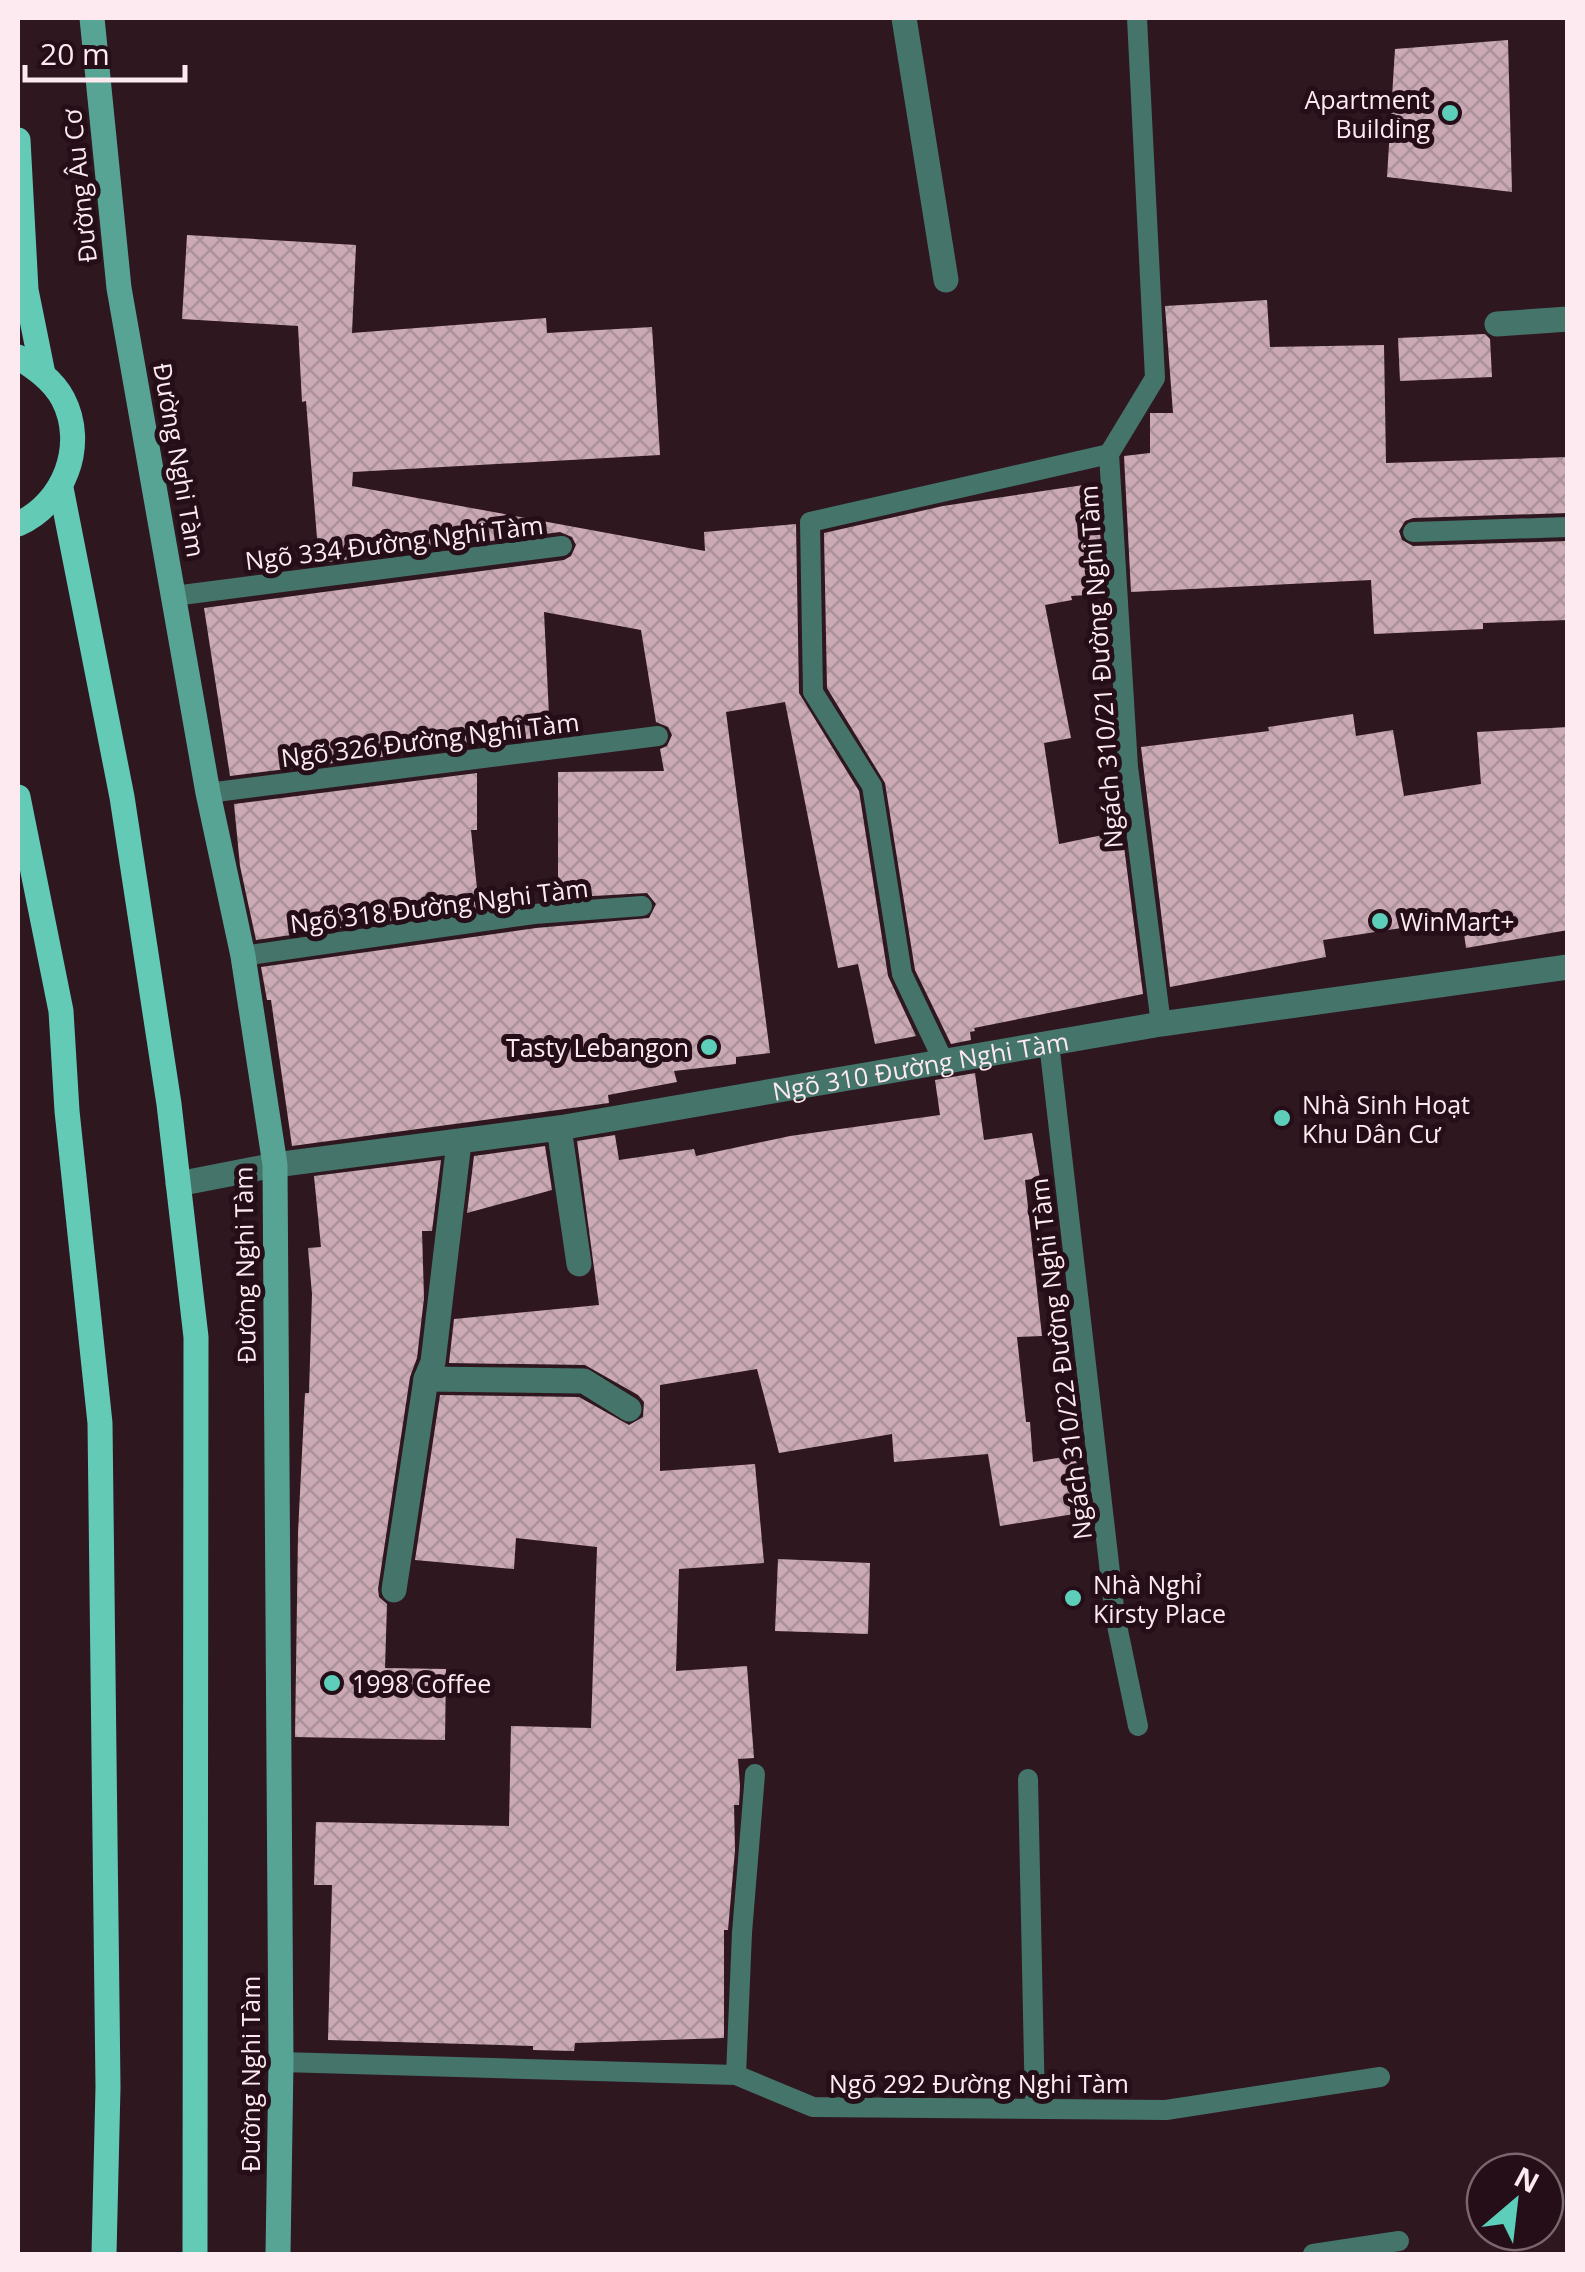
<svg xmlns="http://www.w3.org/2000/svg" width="1585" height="2272" font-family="'Open Sans',sans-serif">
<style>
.building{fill:url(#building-cross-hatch)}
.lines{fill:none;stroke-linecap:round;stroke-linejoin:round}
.lane{stroke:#45746a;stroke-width:20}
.street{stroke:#45746a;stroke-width:25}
.secondary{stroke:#57a495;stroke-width:25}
.primary{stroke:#63cab6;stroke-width:25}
.poi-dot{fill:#5dceb9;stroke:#250e17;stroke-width:4}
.labels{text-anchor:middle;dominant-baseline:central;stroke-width:10;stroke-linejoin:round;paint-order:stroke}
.poi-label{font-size:25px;fill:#fceaf0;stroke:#250e17;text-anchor:start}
.street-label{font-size:25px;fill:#fceaf0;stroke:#250e17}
</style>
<defs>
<pattern id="building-cross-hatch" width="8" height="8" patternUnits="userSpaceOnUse" patternTransform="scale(2.5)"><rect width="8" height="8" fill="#cbaab5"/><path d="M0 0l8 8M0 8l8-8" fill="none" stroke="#ab919a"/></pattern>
</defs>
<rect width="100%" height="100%" fill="#2f1720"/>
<g class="building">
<polygon points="1508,40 1512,192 1387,177 1395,49"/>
<polygon points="187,235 356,245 352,333 546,318 547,333 652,327 660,455 353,472 352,486 705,551 704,532 796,524 799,693 859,791 888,976 916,1036 875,1044 858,964 838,968 785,702 726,712 770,1053 736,1057 736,1064 674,1071 677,1082 608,1095 609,1103 292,1146 271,1000 267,1000 261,967 536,928 649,918 656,904 647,893 558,898 558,772 664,771 660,749 667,746 672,735 668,727 656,722 641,630 544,612 550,736 230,776 204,608 564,560 571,556 576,545 572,537 560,532 319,563 306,401 302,402 298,326 182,319"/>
<polygon points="1267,300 1270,347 1384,345 1386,463 1568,457 1568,513 1413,518 1405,521 1399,531 1402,540 1413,546 1568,541 1568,620 1483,623 1483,629 1374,634 1371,580 1131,592 1124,456 1150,453 1150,413 1173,413 1165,306"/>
<polygon points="1485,334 1490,339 1492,377 1400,381 1398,338"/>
<polygon points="1097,483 1104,594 1071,596 1072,600 1045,605 1071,738 1044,743 1059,844 1122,831 1143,994 974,1028 975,1031 970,1032 971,1040 951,1044 915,970 885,783 827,688 824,533 943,506"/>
<polygon points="1353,714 1356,736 1393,730 1404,796 1481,784 1477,732 1568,727 1568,930 1466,948 1462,919 1421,925 1323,940 1326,957 1170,987 1141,747 1269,731 1268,727"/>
<polygon points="477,773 477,830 471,830 479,908 256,940 240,866 234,804"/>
<polygon points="975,1073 984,1140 1032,1133 1040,1178 1025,1180 1042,1336 1017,1337 1026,1422 1030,1422 1033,1462 1076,1455 1086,1512 1000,1526 988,1454 894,1462 892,1434 779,1453 757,1369 660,1385 660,1471 755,1464 764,1563 679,1569 676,1671 747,1666 754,1758 738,1759 740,1786 739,1805 734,1805 735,1850 728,1930 724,1930 724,2038 575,2043 574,2051 533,2050 533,2046 328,2040 332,1885 314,1885 316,1822 509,1826 511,1726 591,1728 597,1547 516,1538 514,1569 415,1560 440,1395 579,1397 629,1425 643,1417 644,1402 638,1395 585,1365 449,1363 454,1319 599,1305 577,1141 615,1135 619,1160 694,1149 696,1156 790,1136 940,1115 935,1080"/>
<polygon points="545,1146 552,1190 467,1213 474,1156"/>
<polygon points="441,1160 432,1231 422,1231 424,1298 417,1358 410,1377 378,1589 379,1597 387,1604 385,1668 446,1669 445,1740 295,1737 298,1533 305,1393 309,1393 312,1294 308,1248 321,1247 314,1176"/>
<polygon points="778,1559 870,1563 868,1634 775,1631"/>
</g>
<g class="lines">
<g class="lane">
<polyline points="1137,18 1155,378 1109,454 1128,767 1161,1024"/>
<polyline points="1413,532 1568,527"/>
<polyline points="174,596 562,546"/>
<polyline points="208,793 658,736"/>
<polyline points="243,956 534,914 642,906"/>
<polyline points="1049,1043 1115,1616 1138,1726"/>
<polyline points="943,1060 902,974 872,786 813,692 810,522 1109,454"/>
<polyline points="1028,1779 1035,2108"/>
<polyline points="281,2062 736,2075 813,2107 1166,2110 1380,2077"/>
<polyline points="736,2075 742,1933 755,1774"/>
<polyline points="1313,2254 1399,2241"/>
</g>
<g class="street">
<polyline points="904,18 946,280"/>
<polyline points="1497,324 1568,319"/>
<polyline points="559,1128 579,1264"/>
<path id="s1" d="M178,1184L275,1165L559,1128L1161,1024L1568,967"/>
<polyline points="426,1379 584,1381 629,1409"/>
<polyline points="394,1590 426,1379 433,1362 459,1142"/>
</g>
<polyline class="secondary" points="92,18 119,288 208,793 243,956 275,1165 281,2062 278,2254"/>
<g class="primary">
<polyline points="18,140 26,290 43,374"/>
<path d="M18,357C35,368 53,380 63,399C87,445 64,504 18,524"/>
<polyline points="61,488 122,797 169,1104 196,1337 195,2254"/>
<polyline points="18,797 61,1011 67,1111 100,1423 108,2087 104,2254"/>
</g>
</g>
<g class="poi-dot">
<circle cx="1450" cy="113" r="10"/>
<circle cx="1380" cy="921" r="10"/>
<circle cx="709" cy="1047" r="10"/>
<circle cx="1282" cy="1118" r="10"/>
<circle cx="1073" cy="1598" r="10"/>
<circle cx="332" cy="1683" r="10"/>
</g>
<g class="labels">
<g class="poi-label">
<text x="1430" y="99" text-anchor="end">Apartment<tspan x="1430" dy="29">Building</tspan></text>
<text x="1400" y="921">WinMart+</text>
<text x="689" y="1047" text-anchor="end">Tasty Lebangon</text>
<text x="1302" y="1104">Nhà Sinh Hoạt<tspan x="1302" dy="29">Khu Dân Cư</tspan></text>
<text x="1093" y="1584">Nhà Nghỉ<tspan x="1093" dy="29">Kirsty Place</tspan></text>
<text x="352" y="1683">1998 Coffee</text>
</g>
<g class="street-label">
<text transform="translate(79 186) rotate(-96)">Đường Âu Cơ</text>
<text transform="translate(180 460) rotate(80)">Đường Nghi Tàm</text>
<text transform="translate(394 542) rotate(-7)">Ngõ 334 Đường Nghi Tàm</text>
<text transform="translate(1100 667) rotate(-94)">Ngách 310/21 Đường Nghi Tàm</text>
<text transform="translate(430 739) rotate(-7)">Ngõ 326 Đường Nghi Tàm</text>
<text transform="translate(439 905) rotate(-7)">Ngõ 318 Đường Nghi Tàm</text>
<text stroke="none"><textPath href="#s1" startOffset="752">Ngõ 310 Đường Nghi Tàm</textPath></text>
<text transform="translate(244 1265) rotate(-91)">Đường Nghi Tàm</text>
<text transform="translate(1060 1359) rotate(-97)">Ngách 310/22 Đường Nghi Tàm</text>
<text transform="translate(250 2074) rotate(-90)">Đường Nghi Tàm</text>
<text x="979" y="2083">Ngõ 292 Đường Nghi Tàm</text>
</g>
</g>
<rect width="1585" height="2272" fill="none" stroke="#fceaf0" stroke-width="40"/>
<g transform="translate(1515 2202) rotate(28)"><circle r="48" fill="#250e17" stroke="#7b666e" stroke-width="2.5"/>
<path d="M0-8L18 38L0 25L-18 38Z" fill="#5dceb9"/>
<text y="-15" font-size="28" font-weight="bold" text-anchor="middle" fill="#fceaf0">N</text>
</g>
<path d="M25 65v15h160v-15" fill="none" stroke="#fceaf0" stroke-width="5"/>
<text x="40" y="65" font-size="30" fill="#fceaf0" stroke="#250e17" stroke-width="8" paint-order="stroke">20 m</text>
</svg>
